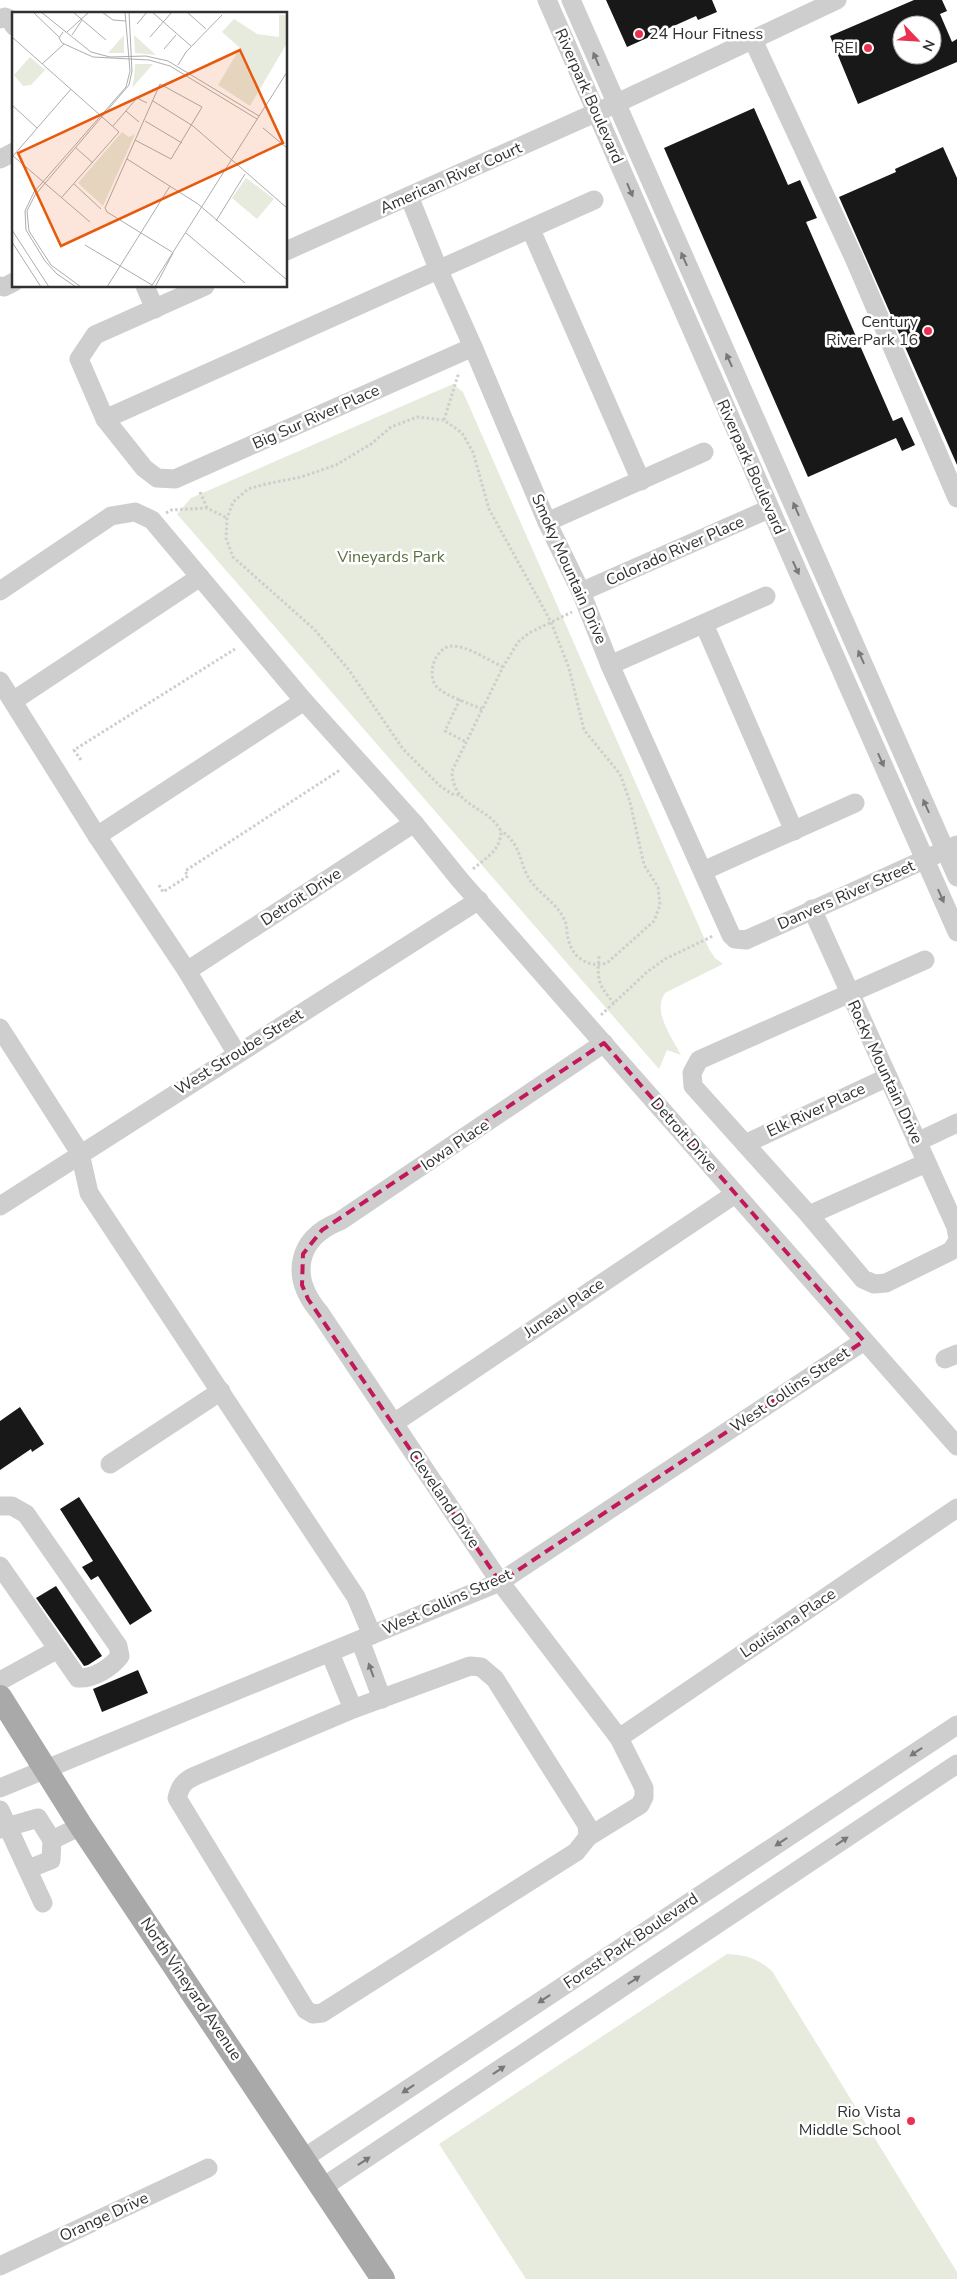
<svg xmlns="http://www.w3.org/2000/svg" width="957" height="2279" font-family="'Nunito Sans',sans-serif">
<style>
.green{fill:#e6ebdd}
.building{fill:#181818;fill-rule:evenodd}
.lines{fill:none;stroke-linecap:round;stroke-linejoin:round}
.path{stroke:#cecece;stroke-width:3;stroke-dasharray:2.5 2.5;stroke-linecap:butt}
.minor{stroke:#cecece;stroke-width:19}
.major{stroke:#a9a9a9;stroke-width:24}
.oneway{fill:#787878}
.marked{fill:none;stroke:#c2185b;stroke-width:4;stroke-dasharray:10 6;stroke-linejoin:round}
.poi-dot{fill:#ea3250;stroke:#fff;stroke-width:2}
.labels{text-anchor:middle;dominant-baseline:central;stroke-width:5;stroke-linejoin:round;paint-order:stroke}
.poi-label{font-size:16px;fill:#313131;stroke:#fff;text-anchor:end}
.street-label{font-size:16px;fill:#313131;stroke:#fff}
.park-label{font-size:16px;fill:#596f3d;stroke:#fff}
.inset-road{fill:none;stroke:#adadad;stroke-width:1}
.view{fill:#e8590c;fill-opacity:0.15;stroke:#e8590c;stroke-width:2.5}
.inset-edge{fill:none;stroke:#313131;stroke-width:2.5}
</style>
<rect width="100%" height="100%" fill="#fff"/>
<g class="green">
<path d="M453,384L463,392L709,949L715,958L723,964L665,993C652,1012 672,1037 681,1055L667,1050L659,1069L177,514L191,498Z"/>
<path d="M727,1954C746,1955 757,1958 772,1971L957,2272V2279H526L439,2144Z"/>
</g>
<g class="building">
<polygon points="606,0 712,0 717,12 698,20 696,16 627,47"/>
<path d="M914,0H942L947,11L940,14L952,42L957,39V62L858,104L830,36ZM902,25H932V55H902Z"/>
<polygon points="754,108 788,185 800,180 817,218 806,222 893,421 902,417 915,445 902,451 896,438 808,477 664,148"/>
<polygon points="943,147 957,178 957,465 839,197 896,172 895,169"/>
<polygon points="20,1407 44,1444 32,1452 31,1449 0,1470 0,1421"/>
<polygon points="79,1497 152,1611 130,1625 98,1576 91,1580 82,1567 93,1561 60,1509"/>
<polygon points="56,1586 102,1656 88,1665 84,1666 36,1598"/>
<polygon points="138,1670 148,1693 102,1712 93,1689"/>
</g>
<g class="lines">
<g class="path">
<polyline points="444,420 459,372"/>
<polyline points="200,492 207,508"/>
<polyline points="166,513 171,510 207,508 227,518"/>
<polyline points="460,699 445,731 466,742"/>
<path d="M482,709C468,703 451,698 439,689C425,678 434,647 452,646C468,646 488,660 503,667"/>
<polyline points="81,760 74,750 235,649"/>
<path d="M459,795L452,794L440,786L403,749L349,670L314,629L233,557L226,538L227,518L233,502L248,489L266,484L301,477L336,465L371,444L391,427L417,417L444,420L462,433L473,452L489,509L551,622L569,668L584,730L620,774L630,802L644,865L658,887L660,905L654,921L607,963C590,968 574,959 569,942C566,934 568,926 564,919C557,904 544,897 534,885C518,868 524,845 501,831"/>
<path d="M473,869C486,858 501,850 501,831C487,805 453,808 452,771L503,667L518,642L529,633L572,612"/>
<polyline points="159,885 163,892 188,876 185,871 340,770"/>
<path d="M599,956C597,980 598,985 614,1003"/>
<polyline points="601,1015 647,972 665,959 713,936"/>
</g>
<g class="minor">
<path d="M547,0C684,311 819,622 957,932"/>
<polyline points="571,0 957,877"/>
<polyline points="0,19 5,17 10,19 14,26"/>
<polyline points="753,40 854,258 957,498"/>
<polyline points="0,159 14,152"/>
<polyline points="409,196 439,271 473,347 547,522 581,592 610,665 731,935 735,939 746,940 957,845"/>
<polyline points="531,230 641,481"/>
<polyline points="286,251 615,104 837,0"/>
<polyline points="0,286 4,287 14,282"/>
<polyline points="145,286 155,309"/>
<polyline points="205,286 95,335 79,359 105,419 144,468 157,478 175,479 473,347"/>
<polyline points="105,419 594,200"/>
<polyline points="547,522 704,452"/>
<polyline points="0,591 111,516 135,512 152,520 304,701 414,823 460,880 957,1446"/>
<polyline points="581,592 769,509"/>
<polyline points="704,624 794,831"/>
<polyline points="610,665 766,596"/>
<polyline points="0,681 97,836 187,971 237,1054"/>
<polyline points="13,701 200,577"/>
<polyline points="97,836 304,701"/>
<polyline points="703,871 855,803"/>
<polyline points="812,909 956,1227 957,1234"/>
<polyline points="925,960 699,1060 692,1073 693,1086 809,1215 863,1279 874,1284 886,1283 951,1251 957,1242"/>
<polyline points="187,971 414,823"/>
<polyline points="0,1028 80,1153 89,1193 356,1597 372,1635"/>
<polyline points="917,1142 957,1123"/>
<polyline points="745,1144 888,1077"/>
<polyline points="0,1206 479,900"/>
<polyline points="809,1215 926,1163"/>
<polyline points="945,1359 957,1354"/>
<polyline points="394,1423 735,1194"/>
<polyline points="110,1464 221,1391"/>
<path d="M0,1506H12L26,1514L118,1646L120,1656C111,1668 93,1679 78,1678L0,1566"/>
<polyline points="360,1640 382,1699"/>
<polyline points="330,1653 353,1709"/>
<path d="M470,1666L481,1667L495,1679L587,1825L588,1837L576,1852L322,2013L313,2014L306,2010L177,1798C180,1786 184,1781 195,1776L353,1709Z"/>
<polyline points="0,1681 58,1649"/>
<polyline points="619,1738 957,1508"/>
<polyline points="0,1788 500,1582 864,1341"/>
<polyline points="0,1810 43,1903"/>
<polyline points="0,1829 38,1818 52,1840"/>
<path d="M588,1837L640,1805L644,1797V1788L619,1738L500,1582L320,1313C290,1278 295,1239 340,1221L604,1043"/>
<polyline points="28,1869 51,1860 52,1840 81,1826"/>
<polyline points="304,2158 957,1725"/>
<polyline points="323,2187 957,1764"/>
<polyline points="0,2266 208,2168"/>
</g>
<polyline class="major" points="0,1697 81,1826 383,2279"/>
</g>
<defs><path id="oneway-solid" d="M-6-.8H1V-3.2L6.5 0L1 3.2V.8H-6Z" transform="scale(1.25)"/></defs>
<g class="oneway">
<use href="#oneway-solid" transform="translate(596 59) rotate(-113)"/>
<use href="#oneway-solid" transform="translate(630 190) rotate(67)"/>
<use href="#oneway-solid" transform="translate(684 259) rotate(-114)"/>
<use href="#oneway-solid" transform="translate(729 360) rotate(-114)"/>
<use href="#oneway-solid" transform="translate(796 509) rotate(-114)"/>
<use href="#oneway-solid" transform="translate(796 568) rotate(65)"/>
<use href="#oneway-solid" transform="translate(861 657) rotate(-114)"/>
<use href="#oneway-solid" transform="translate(881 760) rotate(66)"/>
<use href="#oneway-solid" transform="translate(926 806) rotate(-114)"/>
<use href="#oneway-solid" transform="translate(941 896) rotate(66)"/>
<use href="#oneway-solid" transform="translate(371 1670) rotate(-110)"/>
<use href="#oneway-solid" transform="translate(916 1752) rotate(146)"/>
<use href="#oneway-solid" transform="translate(842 1841) rotate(-34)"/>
<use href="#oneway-solid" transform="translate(781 1842) rotate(146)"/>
<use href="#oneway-solid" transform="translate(634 1980) rotate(-34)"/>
<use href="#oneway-solid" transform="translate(544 1999) rotate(146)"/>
<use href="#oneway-solid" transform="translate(499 2070) rotate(-34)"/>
<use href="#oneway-solid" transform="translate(408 2089) rotate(146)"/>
<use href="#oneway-solid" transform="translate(364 2161) rotate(-34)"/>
</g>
<path class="marked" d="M604,1043L864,1341L500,1582L308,1299L302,1285L303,1254L322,1230Z"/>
<g class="poi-dot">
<circle cx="639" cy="34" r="5"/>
<circle cx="868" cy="48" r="5"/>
<circle cx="928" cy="331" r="5"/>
<circle cx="911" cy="2121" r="5"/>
</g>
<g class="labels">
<g class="poi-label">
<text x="649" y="34" text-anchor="start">24 Hour Fitness</text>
<text x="858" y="48">REI</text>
<text x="918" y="322">Century<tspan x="918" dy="18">RiverPark 16</tspan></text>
<text x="901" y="2112">Rio Vista<tspan x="901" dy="18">Middle School</tspan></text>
</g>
<g class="street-label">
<text transform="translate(589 96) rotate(66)">Riverpark Boulevard</text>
<text transform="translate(451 178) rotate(-24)">American River Court</text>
<text transform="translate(316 417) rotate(-24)">Big Sur River Place</text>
<text transform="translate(751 467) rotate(66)">Riverpark Boulevard</text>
<text transform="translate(675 551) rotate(-24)">Colorado River Place</text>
<text transform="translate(569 569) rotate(66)">Smoky Mountain Drive</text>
<text transform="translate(846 895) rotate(-24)">Danvers River Street</text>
<text transform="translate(301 897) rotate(-33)">Detroit Drive</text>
<text transform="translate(239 1052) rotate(-32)">West Stroube Street</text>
<text transform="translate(885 1072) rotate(65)">Rocky Mountain Drive</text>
<text transform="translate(816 1110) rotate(-25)">Elk River Place</text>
<text transform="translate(684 1135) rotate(49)">Detroit Drive</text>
<text transform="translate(455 1145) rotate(-34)">Iowa Place</text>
<text transform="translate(564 1308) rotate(-34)">Juneau Place</text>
<text transform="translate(790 1390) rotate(-34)">West Collins Street</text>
<text transform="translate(444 1499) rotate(56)">Cleveland Drive</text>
<text transform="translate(447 1602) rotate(-24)">West Collins Street</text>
<text transform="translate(788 1623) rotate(-34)">Louisiana Place</text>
<text transform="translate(631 1941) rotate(-34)">Forest Park Boulevard</text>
<text transform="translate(191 1989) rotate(56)">North Vineyard Avenue</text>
<text transform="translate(104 2217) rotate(-25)">Orange Drive</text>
</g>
<g class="park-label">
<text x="391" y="557">Vineyards Park</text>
</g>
</g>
<g transform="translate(12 12)">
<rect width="275" height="275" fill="#fff"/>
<path d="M267,3H275V31L238,94L206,73L228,36L210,20L222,7L245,22L267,25ZM112,23V41H96ZM122,23L144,43L123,41ZM18,45L33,58L19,73L11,74L2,63ZM123,52H141L120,76L122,67ZM110,120L117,125L123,122L91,194L66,171ZM234,166L262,187L245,207L220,186Z" fill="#e6ebdd"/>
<path class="inset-road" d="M21,0L47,25M29,0L79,40L98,45L134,44L156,49L247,104M61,0L94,28M90,0L101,8L114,9M140,0L179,34M175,0L194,17M125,12L135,0M51,20L47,26L50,31L81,45L137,48L158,54L245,107M55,20L77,0M60,23L70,8M0,25L107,120L50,185M138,25L160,0M152,37L164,23M30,52L52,32M166,53L174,40L210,3M141,89L181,114L275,196M0,93L25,116M114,99L127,110M133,109L170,131M101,114L125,86L135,91M251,116L275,136M123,128L159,147L190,95L148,72L93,196L95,200L160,240M64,136L81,151M0,143L78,210M1,144L59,77M115,147L186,192L275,268M62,172L89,197M204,209L233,162M0,218L37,275M174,221L233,271M0,230L29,275M73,233L140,273M64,275L45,262L33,249L14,218L13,199L22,180L114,75L118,59L113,0M69,275L39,253L17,219L15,199L23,183L117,73L120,59L117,0M95,275L158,174M139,275L275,60M143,275L161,241"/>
<path class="view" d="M228,38L271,131L49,234L6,141Z"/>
<rect width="275" height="275" class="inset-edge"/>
</g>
<g transform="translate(917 40) rotate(115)"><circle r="24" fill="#ffffff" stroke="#adadad"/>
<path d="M0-4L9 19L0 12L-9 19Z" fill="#ea3250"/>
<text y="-8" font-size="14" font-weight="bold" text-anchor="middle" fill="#313131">N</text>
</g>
</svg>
